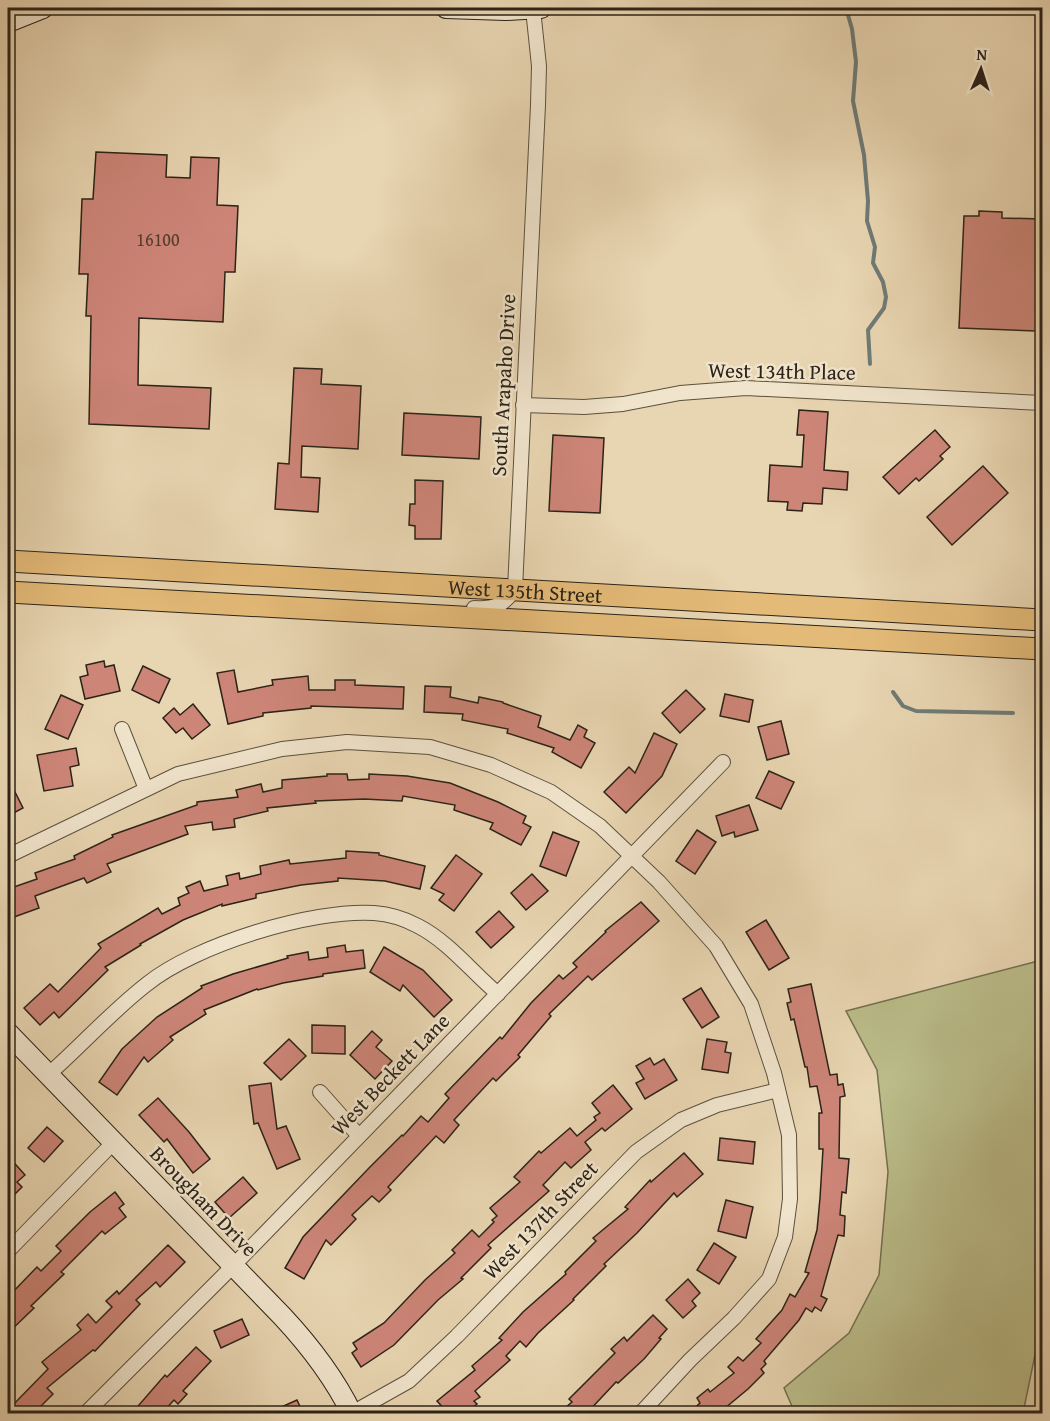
<svg xmlns="http://www.w3.org/2000/svg" width="1050" height="1421" font-family="'Gentium Book Plus',serif">
<style>
.green{fill:#babc89;stroke:#737050;stroke-width:1.5}
.lines{fill:none;stroke-linecap:round;stroke-linejoin:round}
.stream{stroke:#6e7b76;stroke-width:4}
.building{fill:#cd8578;stroke:#2c2317;stroke-width:1.5}
.street-casing{stroke:#5b503e;stroke-width:16}
.secondary-casing{stroke:#2c2317;stroke-width:22}
.primary-casing{stroke:#2c2317;stroke-width:23}
.street{stroke:#f0e4cc;stroke-width:14}
.secondary{stroke:#f0e4cc;stroke-width:20}
.primary{stroke:#e4ba78;stroke-width:21}
.labels{text-anchor:middle;dominant-baseline:central;stroke-width:5;stroke-linejoin:round;paint-order:stroke}
.number-label{font-size:18px;fill:#543c2f}
.street-label{font-size:21px;fill:#2c2317;stroke:#f0e4cc}
</style>
<rect width="100%" height="100%" fill="#e8d5b1"/>
<filter id="stains"><feTurbulence type="fractalNoise" baseFrequency=".00333" numOctaves="4"/><feColorMatrix values="0 0 0 0 .2 0 0 0 0 .09 0 0 0 0 .02 0 0 0 .5 -.17"/></filter>
<radialGradient id="worn" r=".72"><stop offset=".6" stop-color="#630" stop-opacity="0"/><stop offset="1" stop-color="#630" stop-opacity=".3"/></radialGradient>
<polygon class="green" points="1042,960 1042,1321 1023,1413 795,1413 784,1388 849,1333 879,1275 888,1172 877,1070 846,1011"/>
<g class="lines">
<g class="stream">
<polyline points="846,8 852,29 856,62 853,101 864,155 868,201 867,221 875,247 873,263 883,282 886,297 884,308 868,330 870,364"/>
<polyline points="893,692 903,706 916,711 1013,713"/>
</g>
</g>
<g class="building">
<polygon points="96,152 167,155 166,177 190,178 191,157 219,158 217,205 238,206 235,272 225,272 223,322 139,318 138,385 211,388 209,429 89,424 91,316 86,316 88,274 79,274 82,199 93,199"/>
<polygon points="979,211 1002,212 1002,218 1041,219 1036,331 959,328 964,216 979,216"/>
<polygon points="294,368 322,369 321,384 361,386 358,449 302,446 301,477 320,478 318,512 275,509 278,463 289,464"/>
<polygon points="799,410 828,412 824,470 848,472 847,490 823,488 822,504 803,503 802,511 787,510 788,502 768,501 770,465 802,467 804,435 797,435"/>
<polygon points="404,413 481,417 479,459 402,455"/>
<polygon points="935,430 950,447 940,456 943,459 919,481 916,478 899,494 883,477"/>
<polygon points="553,435 604,438 600,513 549,511"/>
<polygon points="983,466 1008,493 952,545 927,517"/>
<polygon points="415,480 443,481 441,539 415,539 415,526 409,525 410,504 415,504"/>
<polygon points="104,661 105,667 114,665 120,691 85,699 80,677 88,675 86,665"/>
<polygon points="143,666 170,679 159,703 132,690"/>
<polygon points="234,670 238,692 273,685 272,680 308,676 309,690 335,690 335,680 355,680 355,685 404,687 403,709 311,706 311,708 263,713 263,716 228,724 217,673"/>
<polygon points="425,686 451,687 450,697 478,703 479,697 503,702 503,703 541,716 538,727 570,740 578,725 587,730 584,737 595,743 581,768 552,752 554,748 507,733 508,729 462,720 463,714 424,712"/>
<polygon points="686,690 705,709 680,733 662,713"/>
<polygon points="725,694 753,700 749,722 720,716"/>
<polygon points="61,695 83,705 68,739 45,729"/>
<polygon points="193,704 210,725 192,739 183,728 176,733 163,718 174,708 180,715"/>
<polygon points="781,721 789,754 767,760 758,727"/>
<polygon points="654,733 677,744 662,776 626,813 604,792 629,767 635,773"/>
<polygon points="76,748 79,765 70,767 73,786 44,791 37,755"/>
<polygon points="769,771 794,782 781,809 756,798"/>
<polygon points="327,774 347,774 348,780 369,779 369,774 407,776 450,783 498,802 526,816 523,823 531,827 521,845 490,829 493,823 454,810 455,805 403,796 402,801 364,799 315,801 316,803 267,808 268,811 234,819 235,827 213,830 212,822 185,826 188,834 107,864 111,872 87,883 84,878 35,896 39,908 14,917 12,912 8,914 8,889 37,879 35,873 75,859 74,856 113,837 112,835 197,805 197,802 238,797 236,790 261,784 263,792 282,788 282,780 327,776"/>
<polygon points="8,778 23,808 8,816"/>
<polygon points="749,805 758,830 735,837 734,832 722,836 716,816"/>
<polygon points="697,830 716,842 695,874 676,861"/>
<polygon points="553,832 579,842 566,876 540,866"/>
<polygon points="346,851 379,853 379,855 425,866 420,889 385,881 338,878 338,881 301,885 256,894 256,898 222,906 222,904 183,920 140,944 141,945 105,967 108,970 59,1018 54,1012 40,1025 24,1008 50,984 58,992 101,948 98,944 158,908 162,914 180,905 178,898 189,893 186,887 200,881 204,891 228,885 226,876 239,873 240,879 261,874 260,866 289,860 290,864 346,858"/>
<polygon points="456,855 482,874 454,911 439,900 444,894 431,888"/>
<polygon points="532,874 548,891 526,910 511,893"/>
<polygon points="641,902 659,921 592,980 588,976 549,1014 551,1016 518,1055 520,1057 496,1081 493,1078 454,1120 459,1125 444,1143 436,1136 388,1187 391,1190 379,1202 372,1196 352,1215 356,1219 331,1245 326,1240 304,1279 285,1268 303,1237 369,1168 402,1135 403,1136 421,1116 428,1122 449,1098 445,1094 500,1037 502,1039 531,1003 559,975 563,979 577,967 573,963 606,932 605,931"/>
<polygon points="499,911 514,927 491,948 476,932"/>
<polygon points="766,920 789,958 769,970 746,932"/>
<polygon points="345,945 346,952 363,950 365,968 323,974 323,976 283,983 258,990 257,989 204,1010 206,1014 170,1037 173,1040 148,1062 144,1057 117,1095 99,1082 122,1049 157,1017 202,988 201,986 233,974 288,958 287,956 308,952 309,960 328,957 327,948"/>
<polygon points="384,947 423,970 452,1000 434,1017 403,985 400,991 370,972"/>
<polygon points="811,984 830,1075 837,1074 838,1085 843,1084 845,1096 840,1097 839,1158 849,1159 846,1193 842,1192 840,1215 845,1216 844,1236 838,1235 821,1296 827,1299 821,1311 815,1307 812,1312 806,1308 799,1320 764,1361 766,1364 761,1369 764,1373 748,1389 719,1413 689,1413 700,1403 697,1398 708,1389 710,1392 734,1373 728,1367 738,1357 743,1361 761,1343 756,1339 782,1310 790,1294 795,1297 809,1273 805,1272 817,1230 820,1198 823,1149 819,1149 819,1113 822,1113 817,1086 810,1087 807,1067 805,1067 794,1019 791,1020 787,1003 791,1002 788,989"/>
<polygon points="701,988 719,1017 702,1028 683,999"/>
<polygon points="312,1025 345,1026 345,1054 312,1053"/>
<polygon points="372,1031 382,1040 376,1047 392,1061 375,1079 350,1055"/>
<polygon points="289,1039 306,1056 281,1080 264,1063"/>
<polygon points="707,1039 727,1042 725,1052 731,1053 728,1073 702,1069"/>
<polygon points="650,1058 654,1065 664,1059 677,1080 645,1099 636,1083 644,1079 636,1066"/>
<polygon points="271,1083 277,1129 286,1126 300,1159 277,1169 258,1123 254,1124 249,1086"/>
<polygon points="613,1085 632,1109 605,1131 602,1128 585,1142 591,1150 571,1168 565,1162 543,1185 549,1191 488,1245 491,1248 461,1278 463,1279 438,1300 394,1345 361,1367 352,1353 357,1349 353,1343 384,1323 425,1280 455,1253 452,1250 472,1230 479,1237 494,1222 492,1220 497,1216 490,1208 520,1182 514,1177 539,1151 541,1153 570,1128 577,1136 596,1120 594,1117 600,1113 592,1103"/>
<polygon points="158,1098 189,1132 210,1159 193,1173 167,1139 164,1142 139,1115"/>
<polygon points="47,1127 63,1141 44,1162 28,1148"/>
<polygon points="720,1138 755,1142 753,1164 718,1160"/>
<polygon points="684,1153 703,1174 677,1197 674,1193 637,1233 604,1264 606,1266 573,1299 574,1300 538,1333 526,1347 520,1341 506,1356 510,1360 475,1391 480,1397 474,1401 477,1404 466,1413 460,1413 455,1407 448,1413 437,1401 475,1370 472,1366 502,1340 499,1338 523,1312 566,1274 565,1272 596,1241 593,1238 628,1209 625,1207 650,1180 651,1182"/>
<polygon points="8,1156 25,1175 17,1182 22,1187 8,1201"/>
<polygon points="243,1177 257,1193 229,1218 215,1202"/>
<polygon points="115,1192 124,1204 119,1208 126,1217 105,1234 102,1231 61,1272 64,1274 31,1306 34,1308 8,1333 8,1297 37,1267 41,1271 61,1251 56,1246 90,1212"/>
<polygon points="726,1200 753,1207 746,1238 718,1231"/>
<polygon points="714,1243 736,1257 719,1284 697,1270"/>
<polygon points="168,1245 185,1262 160,1287 156,1282 136,1300 140,1304 95,1351 93,1350 47,1388 53,1394 34,1413 8,1413 8,1410 48,1369 42,1362 81,1330 77,1325 88,1314 96,1323 112,1307 106,1301 117,1291 119,1294"/>
<polygon points="688,1279 700,1293 692,1301 696,1306 683,1318 666,1300"/>
<polygon points="653,1315 667,1329 659,1338 661,1339 644,1359 618,1383 616,1382 587,1413 559,1413 572,1402 569,1399 615,1353 611,1349 624,1337 627,1341"/>
<polygon points="242,1319 249,1335 221,1348 214,1331"/>
<polygon points="196,1347 211,1361 183,1391 187,1394 178,1404 174,1400 162,1413 132,1413 165,1375 167,1377"/>
<polygon points="297,1400 303,1413 268,1413"/>
</g>
<g class="lines">
<defs>
<g id="street">
<polyline points="523,405 584,407 623,404 680,393 746,388 1042,403"/>
<path d="M474,608C495,609 503,606 515,589L538,105L539,66L533,9"/>
<polyline points="122,729 146,789"/>
<polyline points="8,856 178,774 282,749 347,742 430,747 491,765 551,792 600,826 659,882 716,946 751,1004 774,1073 789,1135 790,1199 785,1237 769,1279 734,1318 690,1360 640,1414"/>
<path d="M49,1074C82,1045 112,1011 147,984C195,945 312,909 374,913C389,914 405,919 418,926C449,942 472,972 498,994"/>
<polyline points="320,1092 359,1136"/>
<polyline points="8,1251 113,1143"/>
<polyline points="352,1413 409,1381 457,1336 636,1152 681,1120 717,1105 778,1090"/>
<polyline points="85,1414 234,1265 723,762"/>
</g>
<g id="secondary">
<polyline points="446,8 506,10 541,8"/>
<polyline points="8,22 43,8"/>
<path d="M8,1033L282,1316C310,1346 334,1377 352,1414"/>
</g>
<g id="primary">
<path id="s1" d="M8,561L1042,620"/>
<polyline points="8,592 1042,649"/>
</g>
</defs>
<use href="#street" class="street-casing"/>
<use href="#secondary" class="secondary-casing"/>
<use href="#primary" class="primary-casing"/>
<use href="#street" class="street"/>
<use href="#secondary" class="secondary"/>
<use href="#primary" class="primary"/>
</g>
<g class="labels">
<g class="number-label">
<text x="158" y="239">16100</text>
</g>
<g class="street-label">
<text transform="translate(782 371) rotate(1)">West 134th Place</text>
<text transform="translate(503 385) rotate(-87)">South Arapaho Drive</text>
<text stroke="none"><textPath href="#s1" startOffset="518">West 135th Street</textPath></text>
<text transform="translate(390 1074) rotate(-46)">West Beckett Lane</text>
<text transform="translate(204 1201) rotate(46)">Brougham Drive</text>
<text transform="translate(540 1220) rotate(-46)">West 137th Street</text>
</g>
</g>
<rect width="1050" height="1421" fill="none" stroke="#e8d5b1" stroke-width="30"/>
<rect x="9" y="9" width="1032" height="1403" fill="none" stroke="#2c2317" stroke-width="3"/>
<rect x="15" y="15" width="1020" height="1391" fill="none" stroke="#2c2317" stroke-width="1.5"/>
<g transform="translate(981 69) rotate(3)" stroke="#f0e4cc" stroke-width="4.5" paint-order="stroke">
<path d="M0-4.5L10 22L0 15L-10 22Z" fill="#2c2317"/>
<text y="-9" font-size="16" font-weight="bold" text-anchor="middle" fill="#2c2317">N</text>
</g>
<rect width="100%" height="100%" filter="url(#stains)"/>
<rect width="100%" height="100%" fill="url(#worn)"/>
</svg>
